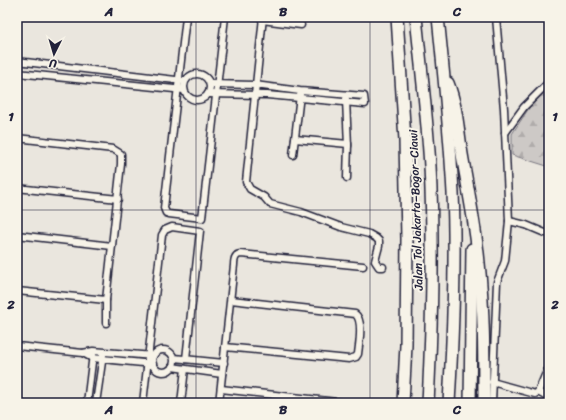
<svg xmlns="http://www.w3.org/2000/svg" width="566" height="420" font-family="Sriracha,sans-serif">
<style>
.forest{fill:url(#forest-firs);stroke:#787680}
.lines{fill:none;stroke-linecap:round;stroke-linejoin:round}
.minor-casing{stroke:#22223b;stroke-width:9}
.motorway-casing{stroke:#22223b;stroke-width:14}
.minor{stroke:#f7f3e8;stroke-width:6}
.motorway{stroke:#f7f3e8;stroke-width:11}
.grid{fill:none;stroke:#22223b;stroke-width:1;stroke-opacity:0.55}
.labels{text-anchor:middle;dominant-baseline:central;stroke-width:4;stroke-linejoin:round;paint-order:stroke}
.street-label{font-size:12px;fill:#22223b;stroke:#f7f3e8}
.neatline{fill:none;stroke:#22223b;stroke-width:1.5}
.grid-label{font-size:13px;text-anchor:middle;font-weight:bold;fill:#22223b}
</style>
<defs>
<pattern id="forest-firs" width="22" height="20" patternUnits="userSpaceOnUse"><rect width="22" height="20" fill="#cdc9c6"/><path d="M5 1l3.5 6h-7zM16 11l3.5 6h-7z" fill="#b0acab"/></pattern>
</defs>
<rect width="100%" height="100%" fill="#eae6de"/>
<filter id="ink" filterUnits="userSpaceOnUse"><feTurbulence type="fractalNoise" baseFrequency=".025" numOctaves="2"/><feDisplacementMap in="SourceGraphic" scale="8" xChannelSelector="R" yChannelSelector="G"/><feConvolveMatrix kernelMatrix="1 2 1 2 8 2 1 2 1" color-interpolation-filters="sRGB"/></filter>
<g filter="url(#ink)">
<polygon class="forest" points="549,87 549,162 547,166 512,155 512,134 529,108"/>
<g class="lines">
<defs>
<g id="minor">
<polyline points="186,17 164,208 166,213 169,214 202,218 225,17"/>
<polyline points="263,17 246,182 250,189 264,197 270,204 301,212 341,227 369,234 376,238 379,241 379,246 375,261 379,267 383,267"/>
<polyline points="547,17 549,18"/>
<polyline points="262,20 301,25"/>
<polyline points="17,61 184,81"/>
<polyline points="17,73 184,90"/>
<circle cx="197" cy="87" r="13"/>
<polyline points="208,94 267,95 365,104 364,96 300,91 255,85 210,84"/>
<polyline points="346,99 348,146"/>
<polyline points="505,133 524,107 549,82"/>
<polyline points="17,138 113,149 121,154 121,164 106,300 106,323"/>
<polyline points="295,139 348,144 347,178"/>
<polyline points="293,155 300,95"/>
<polyline points="17,188 118,199"/>
<polyline points="509,221 526,225 545,233 549,233"/>
<polyline points="17,235 112,246"/>
<polyline points="17,291 106,300"/>
<polyline points="17,346 83,353"/>
<path d="M225,347L349,359L356,357L358,354C359,344 364,320 355,314L231,300"/>
<circle cx="163" cy="361" r="11"/>
<polyline points="174,358 224,363"/>
<polyline points="153,364 92,358 83,353 93,351 153,356"/>
<polyline points="172,367 222,374"/>
<polyline points="492,382 535,394 538,392 549,366"/>
<polyline points="221,389 346,403"/>
<polyline points="538,392 549,398"/>
<polyline points="17,403 21,403"/>
<polyline points="87,403 93,354"/>
<polyline points="96,403 103,355"/>
<polyline points="143,403 162,235 165,230 172,227 200,231 186,359"/>
<polyline points="181,403 185,369"/>
<path d="M219,403L234,265C234,260 235,254 241,254L363,266"/>
<polyline points="492,403 497,282 505,261 509,221 504,109 496,17"/>
</g>
<g id="motorway">
<polyline points="397,17 405,140 407,239 406,345 403,403"/>
<path d="M416,17C421,66 427,116 430,166C434,244 432,324 428,403"/>
<path d="M438,17C444,76 450,134 453,193C456,263 453,333 449,403"/>
<path d="M448,83C458,108 458,134 463,160C469,195 476,228 479,263C484,309 484,356 484,403"/>
<polyline points="470,403 472,249"/>
</g>
</defs>
<use href="#minor" class="minor-casing"/>
<use href="#motorway" class="motorway-casing"/>
<use href="#minor" class="minor"/>
<use href="#motorway" class="motorway"/>
</g>
</g>
<path class="grid" d="M196,17V403M370,17V403M17,210H549"/>
<g class="labels">
<g class="street-label">
<text transform="translate(416 210) rotate(-92)">Jalan Tol Jakarta–Bogor–Ciawi</text>
</g>
</g>
<rect width="566" height="420" fill="none" stroke="#f7f3e8" stroke-width="44"/>
<g transform="translate(54 54) rotate(185)" stroke="#f7f3e8" stroke-width="3" paint-order="stroke">
<path d="M0-3L7 15L0 10L-7 15Z" fill="#22223b"/>
<text y="-6" font-size="11" font-weight="bold" text-anchor="middle" fill="#22223b">U</text>
</g>
<rect x="22" y="22" width="522" height="376" class="neatline"/>
<g class="grid-label">
<text x="109" y="16">A</text>
<text x="283" y="16">B</text>
<text x="457" y="16">C</text>
<text x="11" y="121">1</text>
<text x="555" y="121">1</text>
<text x="11" y="309">2</text>
<text x="555" y="309">2</text>
<text x="109" y="414">A</text>
<text x="283" y="414">B</text>
<text x="457" y="414">C</text>
</g>
</svg>
